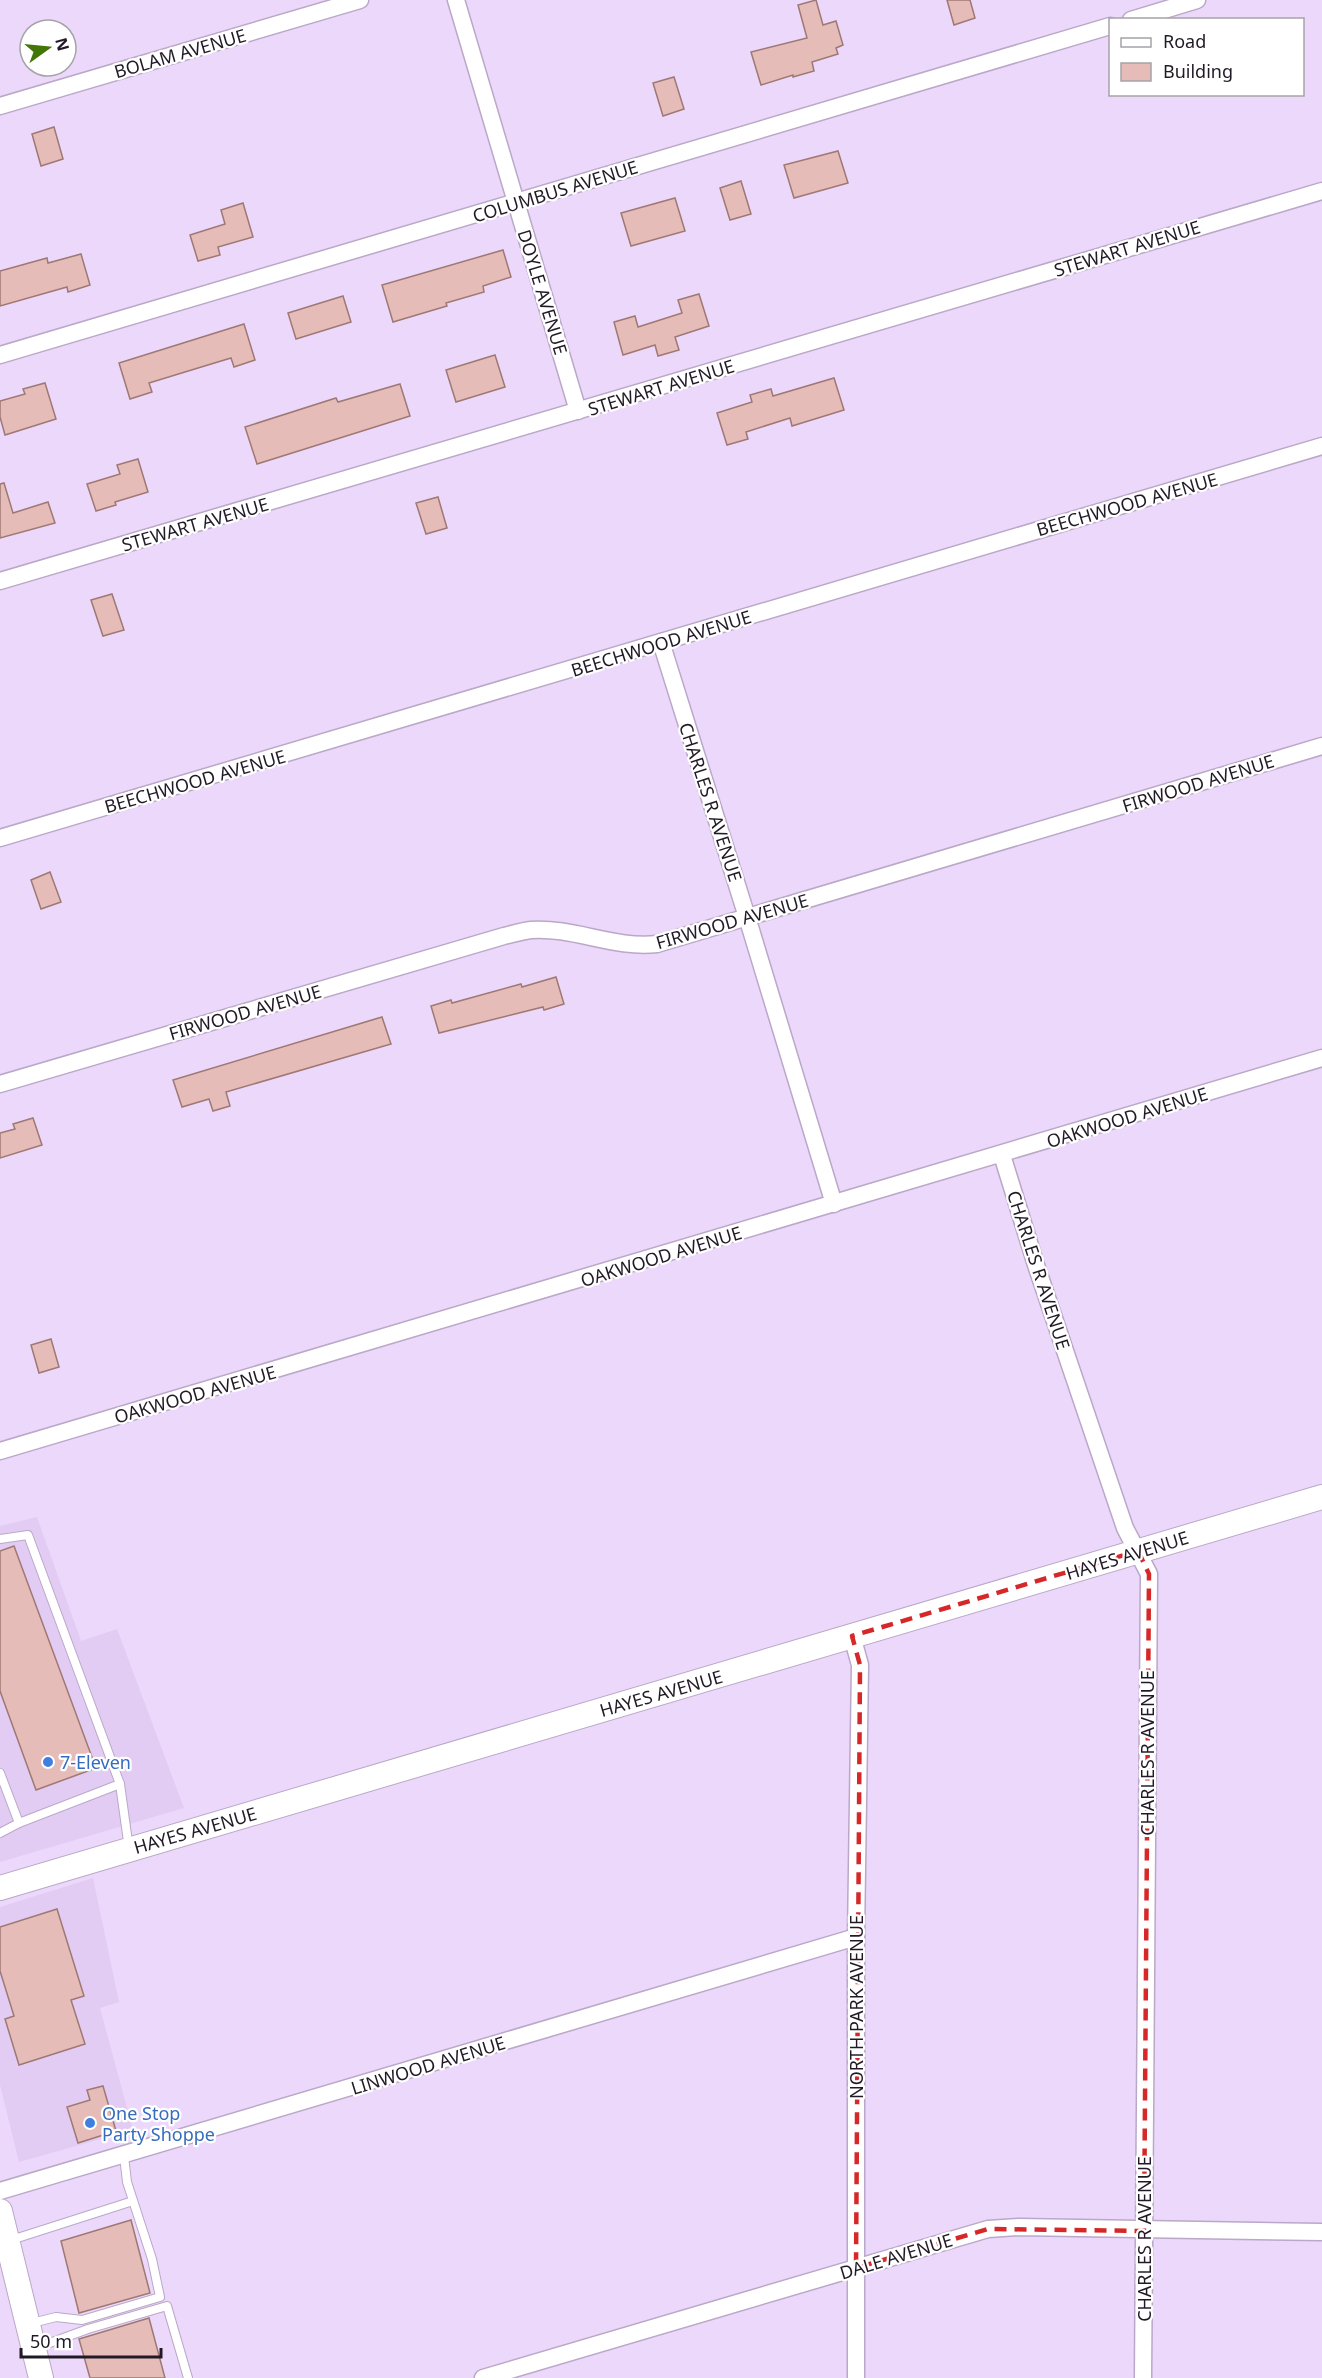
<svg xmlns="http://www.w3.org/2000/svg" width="1322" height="2378" font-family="'Noto Sans',sans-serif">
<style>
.built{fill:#e3ccf4}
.building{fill:#e6bcb8;stroke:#9e7874;stroke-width:1.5}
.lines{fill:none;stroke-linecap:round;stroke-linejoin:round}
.lane-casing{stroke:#baa8c8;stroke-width:10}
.street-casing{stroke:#baa8c8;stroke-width:19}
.secondary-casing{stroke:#baa8c8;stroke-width:26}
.lane{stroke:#fff;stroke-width:8}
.street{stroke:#fff;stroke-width:16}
.secondary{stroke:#fff;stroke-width:24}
.marked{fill:none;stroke:#d62828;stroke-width:4.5;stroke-dasharray:12 8;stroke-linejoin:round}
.shop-dot{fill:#3f7fe0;stroke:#fff;stroke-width:2}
.labels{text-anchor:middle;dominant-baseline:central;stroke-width:4.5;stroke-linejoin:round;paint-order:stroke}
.street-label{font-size:18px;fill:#211a26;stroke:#fff}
.shop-label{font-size:18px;fill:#366cbe;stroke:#fff;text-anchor:start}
</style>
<rect width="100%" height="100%" fill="#ecd8fa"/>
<g class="built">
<polygon points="37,1517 81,1641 117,1629 184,1808 0,1862 0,1526"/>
<polygon points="93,1878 119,2002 100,2008 133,2130 19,2162 0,2085 0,1907"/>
</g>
<g class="building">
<polygon points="816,0 823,25 836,21 843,45 836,48 838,54 812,62 814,71 793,77 793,75 761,85 751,52 807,38 798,5"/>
<polygon points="947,0 970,0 975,18 954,25"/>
<polygon points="674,77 684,109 663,116 653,83"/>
<polygon points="54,127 63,159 41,166 32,134"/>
<polygon points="838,151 848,183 794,198 784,165"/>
<polygon points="741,181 751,214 730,220 720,188"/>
<polygon points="675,198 685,231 631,246 621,213"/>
<polygon points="243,203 253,237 218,247 220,255 198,261 190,235 225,224 221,210"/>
<polygon points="503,250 511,277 483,286 484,292 446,303 447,306 393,322 382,285"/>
<polygon points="81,254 90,285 68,292 67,287 0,306 0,271 47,258 48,263"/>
<polygon points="699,294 709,326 675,337 679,350 658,356 655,345 623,355 614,322 635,316 638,327 682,313 678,300"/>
<polygon points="343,296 351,322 296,339 288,313"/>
<polygon points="244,324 255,360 234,367 231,358 198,368 149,383 152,392 130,399 119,363"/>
<polygon points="495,355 505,387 456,402 446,370"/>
<polygon points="834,378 844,410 792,426 790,418 746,432 748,439 727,445 717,413 752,402 750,395 771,389 773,396"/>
<polygon points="45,383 56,419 5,435 0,417 0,401 25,394 23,389"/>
<polygon points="400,384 410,416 257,464 245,427 336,398 338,402"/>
<polygon points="138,459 148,492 115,502 116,505 96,511 87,484 120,474 117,465"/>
<polygon points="4,483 13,513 48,502 55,523 0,538 0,484"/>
<polygon points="438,497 447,528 426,534 416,503"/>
<polygon points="112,594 124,630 103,636 91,600"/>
<polygon points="50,872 61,902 41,909 31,880"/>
<polygon points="556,977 564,1004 544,1010 543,1007 439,1033 431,1006 451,1000 452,1003 521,984 522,987"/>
<polygon points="382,1017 391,1044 226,1092 230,1106 213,1111 209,1099 182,1107 173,1080"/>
<polygon points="33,1118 42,1145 0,1158 0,1133 15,1129 13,1124"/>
<polygon points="51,1339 59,1367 39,1373 31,1345"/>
<polygon points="14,1546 96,1768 36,1790 0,1691 0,1551"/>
<polygon points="57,1909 84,1996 71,2000 85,2044 19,2065 5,2019 14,2016 0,1971 0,1927"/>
<polygon points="103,2086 116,2131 78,2143 67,2107 90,2100 87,2090"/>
<polygon points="131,2220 150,2293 79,2313 61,2241"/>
<polygon points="149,2318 165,2378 90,2378 79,2339"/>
</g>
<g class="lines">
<defs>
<g id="lane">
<polyline points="0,1539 28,1535 120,1784 19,1823 0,1773"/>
<polyline points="120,1784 129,1849"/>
<polyline points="0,1833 19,1823"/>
<polyline points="8,2241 133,2201"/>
<polyline points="28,2324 56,2317 82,2320 160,2297 152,2259 127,2182 124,2156"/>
<polyline points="36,2348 88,2329 167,2306 188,2378"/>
</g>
<g id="street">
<polyline points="456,0 578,411"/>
<polyline points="1131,20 1197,0"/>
<polyline points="0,106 360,0"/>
<polyline points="0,355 1110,26"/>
<polyline points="0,581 1322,191"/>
<polyline points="661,642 747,917 834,1204"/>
<polyline points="0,838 1322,446"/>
<path d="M0,1084L504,936C513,934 522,931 531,930C574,927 614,949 657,944L1322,746"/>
<polyline points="1002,1155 1036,1265 1125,1528 1149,1574 1143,2378"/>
<polyline points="0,1451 1322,1058"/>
<polyline points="852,1636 860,1665 856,1937 856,2378"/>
<polyline points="0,2191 856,1937"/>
<polyline points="483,2378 988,2229 1019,2227 1322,2232"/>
</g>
<g id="secondary">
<polyline points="0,1888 1322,1497"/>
<polyline points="0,2211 41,2378"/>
</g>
</defs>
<use href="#lane" class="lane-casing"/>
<use href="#street" class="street-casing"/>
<use href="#secondary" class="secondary-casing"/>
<use href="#lane" class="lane"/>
<use href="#street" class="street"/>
<use href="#secondary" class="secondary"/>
</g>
<path class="marked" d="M1138,1551L1149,1574L1144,2231L988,2229L856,2268L860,1665L852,1636Z"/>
<g class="shop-dot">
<circle cx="48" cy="1762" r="6"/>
<circle cx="90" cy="2123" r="6"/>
</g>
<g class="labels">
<g class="street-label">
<text transform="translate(180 53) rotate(-16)">BOLAM AVENUE</text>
<text transform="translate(555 191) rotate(-17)">COLUMBUS AVENUE</text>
<text transform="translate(1127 248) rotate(-17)">STEWART AVENUE</text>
<text transform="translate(543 292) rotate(73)">DOYLE AVENUE</text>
<text transform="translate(661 387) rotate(-17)">STEWART AVENUE</text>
<text transform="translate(1127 504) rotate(-16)">BEECHWOOD AVENUE</text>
<text transform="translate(195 524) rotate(-16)">STEWART AVENUE</text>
<text transform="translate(661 643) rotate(-17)">BEECHWOOD AVENUE</text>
<text transform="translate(195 781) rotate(-16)">BEECHWOOD AVENUE</text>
<text transform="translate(1198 783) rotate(-17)">FIRWOOD AVENUE</text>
<text transform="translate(711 802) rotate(72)">CHARLES R AVENUE</text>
<text transform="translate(732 921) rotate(-16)">FIRWOOD AVENUE</text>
<text transform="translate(245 1012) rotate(-16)">FIRWOOD AVENUE</text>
<text transform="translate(1127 1117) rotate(-17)">OAKWOOD AVENUE</text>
<text transform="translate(661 1256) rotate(-17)">OAKWOOD AVENUE</text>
<text transform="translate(1039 1270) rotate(72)">CHARLES R AVENUE</text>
<text transform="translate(195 1394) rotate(-16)">OAKWOOD AVENUE</text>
<text transform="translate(1127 1555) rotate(-17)">HAYES AVENUE</text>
<text transform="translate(661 1693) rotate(-16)">HAYES AVENUE</text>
<text transform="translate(1147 1753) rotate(-90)">CHARLES R AVENUE</text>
<text transform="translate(195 1830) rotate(-16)">HAYES AVENUE</text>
<text transform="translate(856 2007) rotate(-90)">NORTH PARK AVENUE</text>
<text transform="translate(428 2065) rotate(-17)">LINWOOD AVENUE</text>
<text transform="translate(1144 2239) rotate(-90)">CHARLES R AVENUE</text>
<text transform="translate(896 2256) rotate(-17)">DALE AVENUE</text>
</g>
<g class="shop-label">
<text x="60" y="1762">7-Eleven</text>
<text x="102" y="2113">One Stop<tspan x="102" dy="21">Party Shoppe</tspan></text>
</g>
</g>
<rect x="1109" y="18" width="195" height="78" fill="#ffffff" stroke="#a6a3a8" stroke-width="1.5"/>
<rect x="1121" y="38" width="30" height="9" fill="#ffffff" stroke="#a6a3a8" stroke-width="1.5"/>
<text x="1163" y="48" font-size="18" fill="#211a26">Road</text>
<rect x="1121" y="63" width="30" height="18" fill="#e6bcb8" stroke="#a6a3a8" stroke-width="1.5"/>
<text x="1163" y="78" font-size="18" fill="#211a26">Building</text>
<g transform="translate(48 48) rotate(75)"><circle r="28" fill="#ffffff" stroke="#a6a3a8" stroke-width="1.5"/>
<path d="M0-4.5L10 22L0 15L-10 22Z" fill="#427706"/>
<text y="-9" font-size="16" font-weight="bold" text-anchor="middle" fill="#211a26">N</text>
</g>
<path d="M21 2348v9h140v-9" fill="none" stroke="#211a26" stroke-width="3"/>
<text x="30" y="2348" font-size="18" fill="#211a26" stroke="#ffffff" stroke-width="4.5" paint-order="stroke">50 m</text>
</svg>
